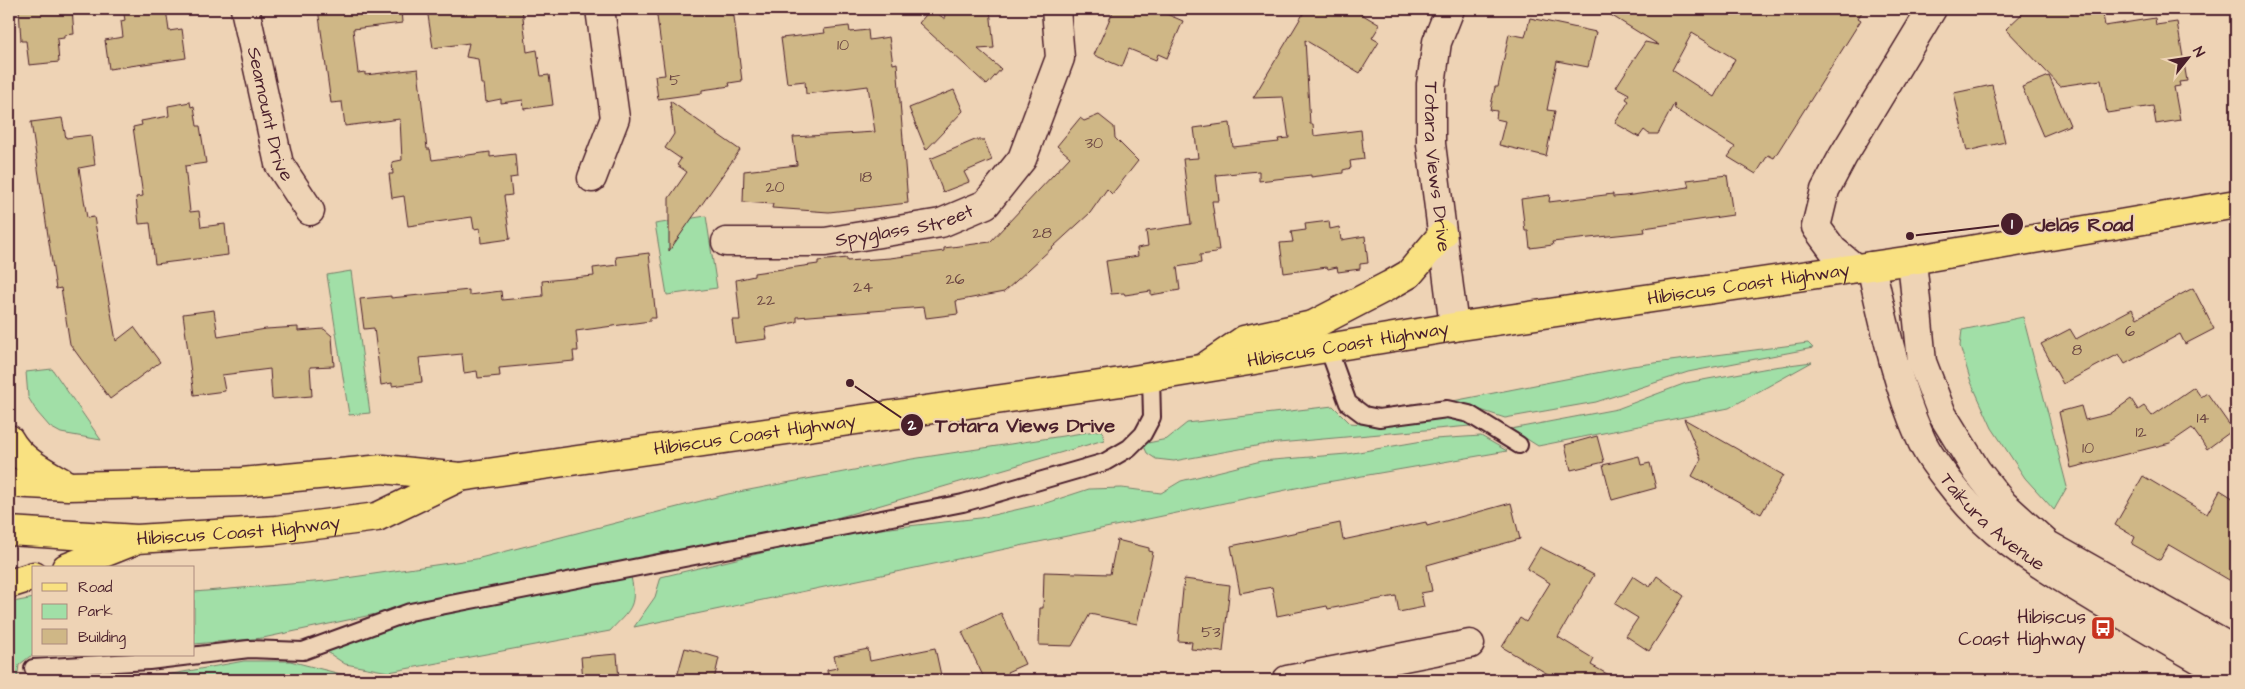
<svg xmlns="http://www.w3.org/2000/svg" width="2245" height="689" font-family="'Architects Daughter',sans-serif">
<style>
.green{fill:#a1dfa7;stroke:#767f69}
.building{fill:#cfb786;stroke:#4a1f2b;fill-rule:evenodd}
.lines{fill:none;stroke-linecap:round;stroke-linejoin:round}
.service-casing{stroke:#4a1f2b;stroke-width:20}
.minor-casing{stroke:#4a1f2b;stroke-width:31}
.primary-casing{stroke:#4a1f2b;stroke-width:31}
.service{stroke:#eed3b5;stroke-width:16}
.minor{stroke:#eed3b5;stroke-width:28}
.primary{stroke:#f9e181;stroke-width:28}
.labels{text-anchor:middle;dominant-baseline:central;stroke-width:4;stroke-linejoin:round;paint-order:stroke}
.number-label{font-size:16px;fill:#6b4542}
.street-label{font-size:19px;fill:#4a1f2b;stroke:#eed3b5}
.poi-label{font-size:19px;fill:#4a1f2b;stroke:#eed3b5;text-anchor:end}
.leader{fill:none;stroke:#4a1f2b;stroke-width:2}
.callout-dot{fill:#4a1f2b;stroke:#eed3b5;stroke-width:2}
.mark-label{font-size:15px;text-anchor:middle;font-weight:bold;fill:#fff}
.callout-label{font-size:20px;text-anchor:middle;font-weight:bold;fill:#4a1f2b;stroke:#eed3b5;stroke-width:4;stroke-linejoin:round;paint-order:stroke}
</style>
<rect width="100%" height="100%" fill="#eed3b5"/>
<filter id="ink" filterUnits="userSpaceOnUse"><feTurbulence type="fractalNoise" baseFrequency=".02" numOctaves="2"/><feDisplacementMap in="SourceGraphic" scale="10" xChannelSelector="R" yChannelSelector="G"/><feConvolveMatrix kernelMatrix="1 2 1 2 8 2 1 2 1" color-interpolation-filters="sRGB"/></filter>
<g filter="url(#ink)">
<g class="green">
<polygon points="706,216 717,288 667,295 655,224"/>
<polygon points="351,271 370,413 349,415 327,275"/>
<polygon points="2023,317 2067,487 2054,510 2025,478 1992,428 1971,382 1960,346 1962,330"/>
<polygon points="1808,343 1813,348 1688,372 1596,402 1505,418 1453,401 1632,366"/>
<polygon points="1812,362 1729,408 1538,446 1511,429 1617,409 1686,383 1774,367"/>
<polygon points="52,369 101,440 61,433 50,427 37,412 28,397 26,372"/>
<polygon points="1333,406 1350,423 1376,425 1452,414 1470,426 1267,444 1174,461 1156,459 1147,453 1143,444 1167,439 1187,423"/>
<polygon points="1102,430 1104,440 833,519 602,566 263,638 194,644 194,592 326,581 476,559 728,494 912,459"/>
<polygon points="1481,436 1507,451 1310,485 634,627 655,597 661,577 845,533 980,518 1046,503 1089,489 1122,488 1161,493 1181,481 1261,461 1347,454 1434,439"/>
<path d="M631,577C638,608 629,610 610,631L389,672L345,664L327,652L353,637L433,613Z"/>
<polygon points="34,598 34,655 29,657 19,665 17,680 9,680 9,608 13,602"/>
<polygon points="244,661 290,661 364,680 139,680"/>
</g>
<g class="building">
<polygon points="19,9 72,9 74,34 64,35 64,38 57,39 59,62 29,65 26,41 21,41"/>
<polygon points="123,9 166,9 169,31 182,29 186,58 109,69 105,40 123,37 121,21 125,20"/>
<polygon points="318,9 401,9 402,23 353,29 358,73 365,72 365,75 418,69 427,149 430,149 432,160 490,152 490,157 515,154 517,177 510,178 512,195 504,196 510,239 481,243 480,228 474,229 472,217 408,226 404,196 392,198 389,174 393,174 392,162 402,160 400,119 345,126 342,102 331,103"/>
<polygon points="427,9 522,9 527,52 537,50 541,76 549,75 553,105 524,109 523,100 501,103 501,99 486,102 484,84 481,84 478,59 466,57 469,43 433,48"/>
<polygon points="656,9 733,9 742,81 729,83 730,86 702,90 702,93 658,99 655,76 665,75"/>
<polygon points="931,9 945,19 944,9 990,9 994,48 978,49 1001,69 987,85 919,23"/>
<polygon points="1114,9 1155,9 1183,21 1167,58 1158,54 1156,60 1129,49 1122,67 1094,55"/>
<polygon points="1306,9 1353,9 1380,25 1372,38 1379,42 1360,73 1305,40 1310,124 1313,124 1314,136 1361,130 1364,159 1350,161 1351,168 1343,170 1343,173 1311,177 1311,175 1259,181 1259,171 1216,175 1219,201 1212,201 1219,250 1215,250 1216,253 1200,255 1201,263 1177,267 1180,290 1151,295 1151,291 1125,295 1124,293 1111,294 1106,261 1138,256 1137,248 1148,246 1146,231 1191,224 1183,159 1198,158 1194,128 1230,123 1233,147 1279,142 1278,139 1289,138 1283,97 1253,98"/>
<path d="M1601,9H1864L1858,18L1861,20L1774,158L1768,155L1756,174L1728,157L1735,147L1675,109L1674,104L1658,134H1649L1644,130L1639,137L1615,123L1629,101L1626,99L1629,94L1616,87L1645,42L1659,45ZM1692,33L1735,59L1714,97L1672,70Z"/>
<polygon points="2027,9 2102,9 2105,26 2155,18 2156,25 2177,22 2187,81 2179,82 2180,86 2174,87 2180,120 2156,124 2153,106 2107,113 2101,80 2060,86 2006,29"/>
<polygon points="1530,18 1596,32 1588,67 1557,61 1547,110 1555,111 1546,156 1499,145 1505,121 1496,119 1497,111 1490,110 1495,87 1498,87 1509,34 1525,37"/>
<polygon points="849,26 850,32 868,30 869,40 889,37 893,64 897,63 908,203 829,212 772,208 773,204 743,202 744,171 797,165 793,137 875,132 868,86 806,94 805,81 787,83 781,38 825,33 824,29"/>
<polygon points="2049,76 2070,125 2043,136 2022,87"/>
<polygon points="1992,85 2005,142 1967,151 1954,93"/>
<polygon points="954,90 963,111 926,150 909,108"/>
<polygon points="670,101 740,150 669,251 669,198 687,172 677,165 681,159 665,148 674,134"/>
<polygon points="190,102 191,107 194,106 197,126 200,126 206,163 185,166 190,212 199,211 201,227 225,224 228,255 155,264 150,223 139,224 136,197 143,196 133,127 142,125 141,121 169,116 168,106"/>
<polygon points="1099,115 1114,127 1115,138 1138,161 1112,194 1107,189 1090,213 1004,292 956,301 958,314 926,318 924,307 797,317 797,322 765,328 767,339 735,343 732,320 740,320 736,280 754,276 754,273 818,264 818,261 847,258 847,261 890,258 944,251 944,248 990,242 1070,157 1057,146 1080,118 1084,121"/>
<polygon points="62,118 66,138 91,135 95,165 79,168 87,218 94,217 116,341 134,327 160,362 110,399 70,344 61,288 56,289 31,122"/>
<polygon points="975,140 984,140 992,160 964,172 969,182 943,192 930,159"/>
<polygon points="1727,175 1733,215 1644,228 1645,232 1552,242 1553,245 1530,248 1528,231 1525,231 1521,199 1550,195 1549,202 1613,194 1613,197 1625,196 1689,187 1687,180"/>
<polygon points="1329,221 1330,229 1339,227 1341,240 1365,236 1368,263 1360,264 1360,269 1338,272 1337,267 1328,269 1327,267 1284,273 1280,243 1293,242 1291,232 1306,230 1305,224"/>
<polygon points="649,253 656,318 650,318 650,321 576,331 578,351 573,351 574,361 499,368 500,376 478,378 477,371 464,373 462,354 419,358 422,382 392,386 392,383 381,385 374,328 364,329 360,299 391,296 391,298 469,290 469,295 501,291 502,300 543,296 542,281 594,276 593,268 617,265 616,257"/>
<polygon points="2193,288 2214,329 2185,344 2180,334 2125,364 2119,354 2063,384 2041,344 2070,329 2076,339 2132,309 2137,318"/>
<polygon points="214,310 218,337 266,329 298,327 298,331 324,329 332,336 334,366 310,367 312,396 272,399 270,369 222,375 225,391 194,395 183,314"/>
<polygon points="2194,387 2201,397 2207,393 2233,430 2207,449 2192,428 2170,443 2071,468 2059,412 2081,406 2085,420 2110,414 2131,399 2138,410 2144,406 2152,416"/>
<polygon points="1684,419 1783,475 1761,514 1692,476 1701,459"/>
<polygon points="1597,436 1604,462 1571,470 1565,445"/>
<polygon points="1639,456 1641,465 1650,463 1656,488 1612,500 1603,465"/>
<polygon points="2143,476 2207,514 2220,490 2236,500 2236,584 2169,545 2160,560 2132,544 2135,537 2115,525"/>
<polygon points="1511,503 1520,539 1427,565 1432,591 1421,593 1424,607 1399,612 1396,596 1328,609 1327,606 1277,616 1272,587 1240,593 1231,546 1340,523 1343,540 1426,522 1427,526"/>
<polygon points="1117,540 1149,548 1149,551 1153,552 1137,624 1090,614 1072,646 1039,645 1040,608 1043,608 1044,572 1110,574"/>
<polygon points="1540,547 1594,575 1558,637 1594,659 1591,665 1618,680 1558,680 1502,647 1520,618 1526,622 1550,583 1527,569"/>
<polygon points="1633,576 1650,587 1657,576 1684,596 1649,651 1626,636 1638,618 1615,604"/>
<polygon points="1184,579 1230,585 1223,652 1191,649 1192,642 1178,641"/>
<polygon points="1001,613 1025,664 1007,672 1011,680 985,680 962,632"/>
<polygon points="685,648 719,658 714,680 676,680"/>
<polygon points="935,648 942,680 828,680 827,670 837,668 834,656 868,649 870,661"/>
<polygon points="617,654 619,680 583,680 581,657"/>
</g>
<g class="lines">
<defs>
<g id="service">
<polyline points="1328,348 1348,403 1364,415 1379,418 1447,409 1469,414 1519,445"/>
<polyline points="33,668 149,661 249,649 303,651 410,612 963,503 1105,462 1129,448 1143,434 1152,417 1151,377"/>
</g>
<g id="minor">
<path id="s1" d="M245,9L279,164L310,211"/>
<path id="s2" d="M1450,9L1437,42L1431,84V144L1454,327"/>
<polyline points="592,178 615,118 600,9"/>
<path id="s3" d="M726,242H825L941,223L986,204L1022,159L1060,58L1056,9"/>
<polyline points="1912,260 1922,362 1942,414 1977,471 2003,504 2048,545 2236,651"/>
<path id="s4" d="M1871,266C1884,323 1896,383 1920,437C1926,452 1936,465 1946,478C1990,537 2037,563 2098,600C2144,627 2189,654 2236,680"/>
<polyline points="1855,268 1833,250 1816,227 1825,190 1843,156 1932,9"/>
<polyline points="1287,680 1470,644"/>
</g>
<g id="primary">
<polyline points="1209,364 1244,340 1313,325 1390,285 1409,274 1442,235"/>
<path d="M9,439C21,461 45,472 65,484"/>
<path id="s5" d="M9,483L68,486L242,482L383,469L460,477L1121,382L1454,327L1912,260L2236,204"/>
<path id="s6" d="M9,531L137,539L277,530L377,517L460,477"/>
<polyline points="66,568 131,542"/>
<polyline points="9,584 34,576"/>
</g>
</defs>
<use href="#service" class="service-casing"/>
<use href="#minor" class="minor-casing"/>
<use href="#primary" class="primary-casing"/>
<use href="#service" class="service"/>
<use href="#minor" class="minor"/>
<use href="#primary" class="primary"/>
</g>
</g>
<defs>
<symbol id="bus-square" viewBox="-11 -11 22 22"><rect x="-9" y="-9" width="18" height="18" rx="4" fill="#c8321e" stroke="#eed3b5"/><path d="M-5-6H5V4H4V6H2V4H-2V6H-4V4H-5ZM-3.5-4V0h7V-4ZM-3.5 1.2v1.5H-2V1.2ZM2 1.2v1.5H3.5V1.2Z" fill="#fff"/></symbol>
</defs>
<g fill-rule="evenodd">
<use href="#bus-square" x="2089" y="614" width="28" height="28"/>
</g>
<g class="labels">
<g class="number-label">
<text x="843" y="45">10</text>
<text x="675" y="80">5</text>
<text x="1094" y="143">30</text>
<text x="866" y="177">18</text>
<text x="775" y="187">20</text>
<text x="1042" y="233">28</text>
<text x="955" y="279">26</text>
<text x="863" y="287">24</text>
<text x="766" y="300">22</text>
<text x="2130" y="331">6</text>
<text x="2077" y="350">8</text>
<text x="2203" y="418">14</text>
<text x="2141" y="432">12</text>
<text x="2088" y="448">10</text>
<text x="1211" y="632">53</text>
</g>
<g class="street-label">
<text stroke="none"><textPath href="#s1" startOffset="108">Seamount Drive</textPath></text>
<text stroke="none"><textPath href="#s2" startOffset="161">Totara Views Drive</textPath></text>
<text stroke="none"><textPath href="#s3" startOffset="180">Spyglass Street</textPath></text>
<text stroke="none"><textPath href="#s5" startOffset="1755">Hibiscus Coast Highway</textPath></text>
<text stroke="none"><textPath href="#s5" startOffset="1350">Hibiscus Coast Highway</textPath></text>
<text stroke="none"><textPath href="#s5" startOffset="750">Hibiscus Coast Highway</textPath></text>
<text stroke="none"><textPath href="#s4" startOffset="291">Taikura Avenue</textPath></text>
<text stroke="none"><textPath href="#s6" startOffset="230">Hibiscus Coast Highway</textPath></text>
</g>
<g class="poi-label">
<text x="2086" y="617">Hibiscus<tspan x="2086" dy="22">Coast Highway</tspan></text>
</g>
</g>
<path class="leader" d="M1910 236L2012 224M850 383L912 425"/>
<g class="callout-dot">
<circle cx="1910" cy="236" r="5"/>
<circle cx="850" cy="383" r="5"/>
<circle cx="2012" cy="224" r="12"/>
<circle cx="912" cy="425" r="12"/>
</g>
<g class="mark-label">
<text x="2012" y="229">1</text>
<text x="912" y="430">2</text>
</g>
<g class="callout-label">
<text x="2084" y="231">Jelas Road</text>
<text x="1025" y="432">Totara Views Drive</text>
</g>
<rect width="2245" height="689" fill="none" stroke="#eed3b5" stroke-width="30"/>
<rect x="15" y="15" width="2215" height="659" fill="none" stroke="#4a1f2b" stroke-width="2" filter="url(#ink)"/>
<rect x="32" y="566" width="162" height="90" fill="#eed3b5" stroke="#ac8b7e"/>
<rect x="42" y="583" width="25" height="8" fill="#f9e181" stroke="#ac8b7e"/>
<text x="78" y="592" font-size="15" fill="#4a1f2b">Road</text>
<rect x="42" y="604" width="25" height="15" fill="#a1dfa7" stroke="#ac8b7e"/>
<text x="78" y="616" font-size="15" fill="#4a1f2b">Park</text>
<rect x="42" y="629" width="25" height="15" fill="#cfb786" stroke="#ac8b7e"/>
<text x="78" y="642" font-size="15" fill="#4a1f2b">Building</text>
<g transform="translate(2188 58) rotate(60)" stroke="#eed3b5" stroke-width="4" paint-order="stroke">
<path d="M0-4L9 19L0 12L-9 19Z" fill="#4a1f2b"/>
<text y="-8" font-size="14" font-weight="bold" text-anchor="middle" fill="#4a1f2b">N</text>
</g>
</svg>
